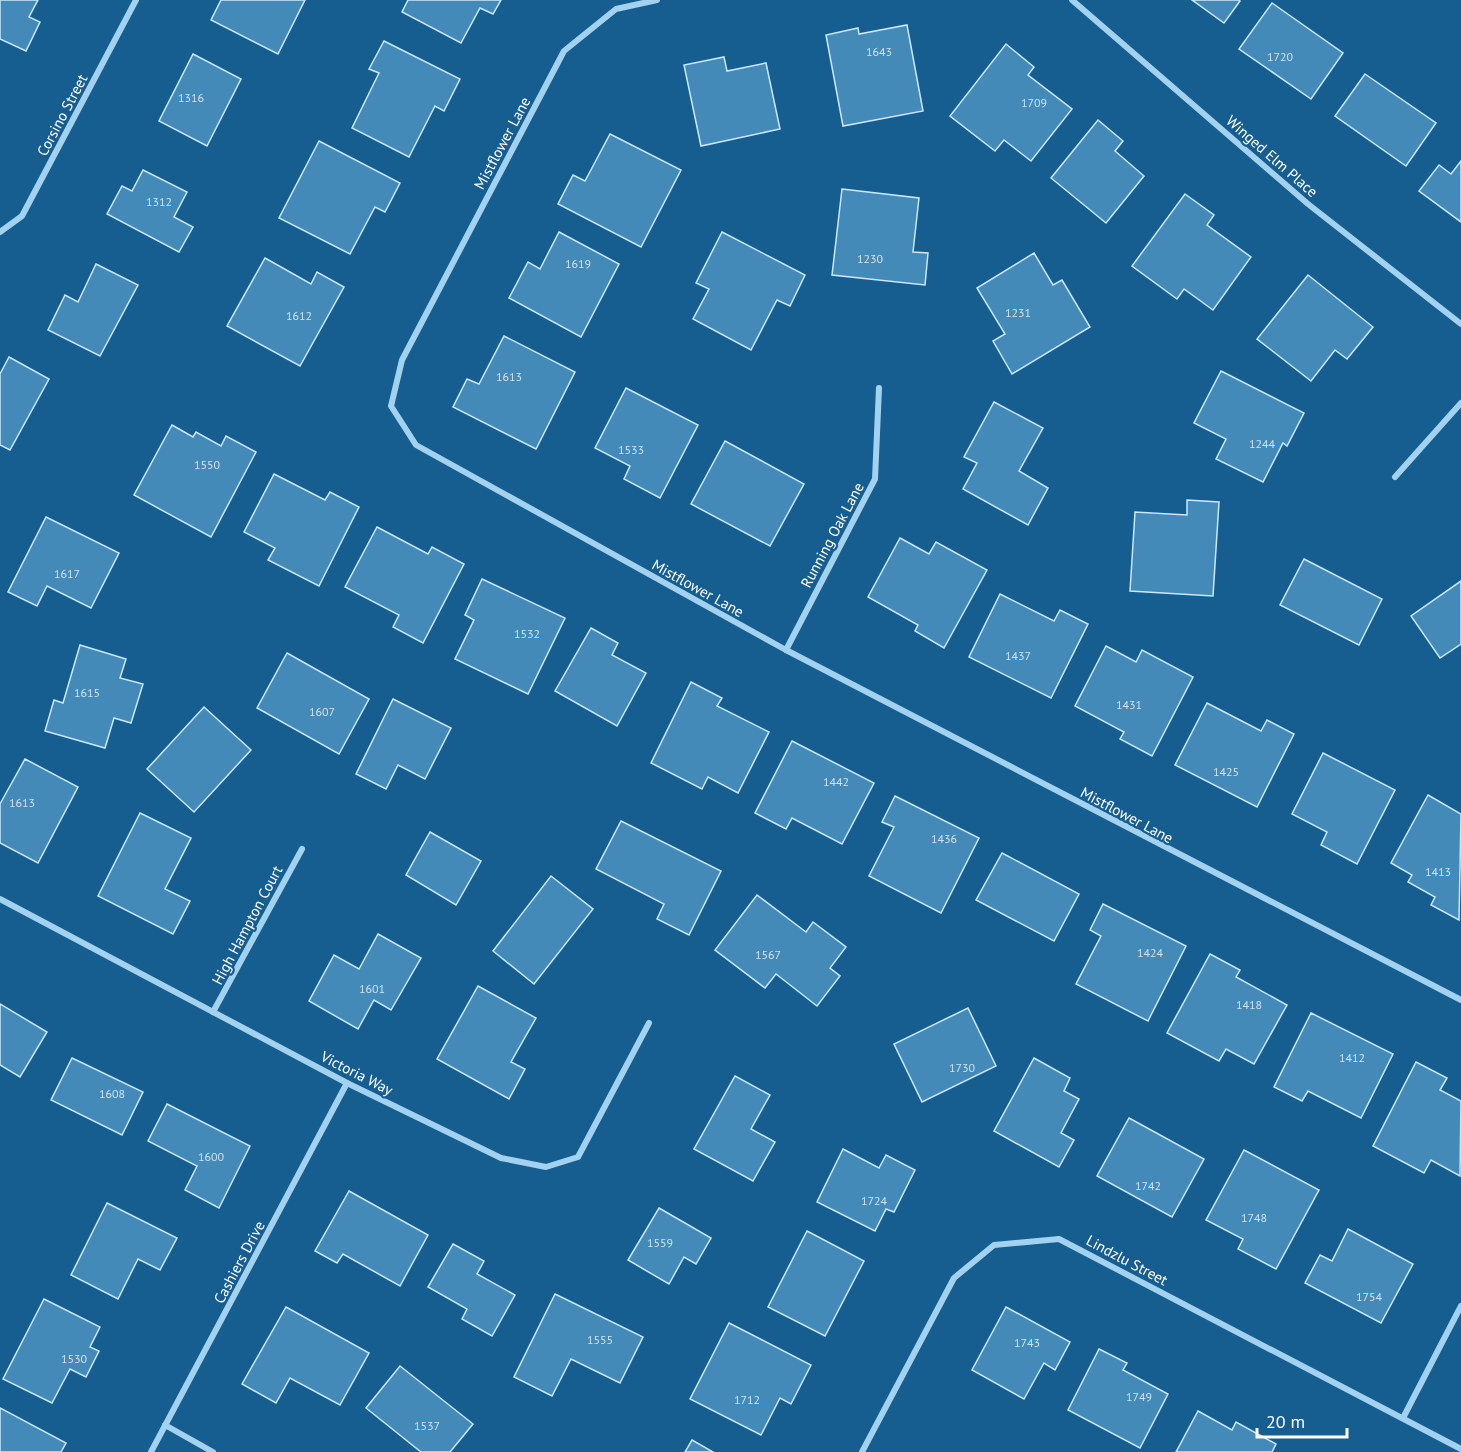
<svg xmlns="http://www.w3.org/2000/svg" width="1461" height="1452" font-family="'PT Sans',sans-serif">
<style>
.building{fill:#438ab9;stroke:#c9e8fb;stroke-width:1.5}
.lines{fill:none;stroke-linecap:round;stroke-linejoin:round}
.street{stroke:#a2d2f0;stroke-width:6}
.labels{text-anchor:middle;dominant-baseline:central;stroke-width:4.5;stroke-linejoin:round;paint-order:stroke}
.number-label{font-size:12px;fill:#d0e2ee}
.street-label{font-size:15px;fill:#fff;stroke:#165e90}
</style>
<rect width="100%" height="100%" fill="#165e90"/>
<g class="building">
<polygon points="0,0 38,0 29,17 40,22 26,51 0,39"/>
<polygon points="221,0 305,0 278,54 211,20"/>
<polygon points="408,0 501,0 493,14 480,8 461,43 402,12"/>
<polygon points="1192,0 1239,0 1240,1 1224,23"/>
<polygon points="1272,3 1343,53 1311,99 1239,49"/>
<polygon points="907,25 923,111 843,126 826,35 858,28 859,34"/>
<polygon points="384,41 460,79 444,111 435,106 409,157 352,128 379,73 369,69"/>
<polygon points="1006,44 1034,67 1028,75 1072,109 1031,161 1004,140 995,151 950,116"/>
<polygon points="193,54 241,79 207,146 159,121"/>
<polygon points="724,57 727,71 766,63 780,129 701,146 684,65"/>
<polygon points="1365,74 1436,123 1406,166 1335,116"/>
<polygon points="1098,120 1123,141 1115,151 1144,176 1106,223 1051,178"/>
<polygon points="610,134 681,170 641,247 558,204 573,175 585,181"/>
<polygon points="319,141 400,183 385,212 375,207 350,254 279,218"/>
<polygon points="1461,161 1461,222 1419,191 1439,165 1451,174"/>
<polygon points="143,170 187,192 174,217 193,227 179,252 107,214 122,186 132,191"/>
<polygon points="842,189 919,198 913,252 928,253 925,285 832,275"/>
<polygon points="1185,194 1214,215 1207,225 1251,257 1213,310 1184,289 1177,299 1132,266"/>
<polygon points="559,232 619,264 581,337 509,298 528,262 540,269"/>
<polygon points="722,232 805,275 790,306 777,300 751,350 693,319 709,289 696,283"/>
<polygon points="1034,253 1053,285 1062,280 1090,327 1012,374 993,341 1005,334 977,288"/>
<polygon points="265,258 311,284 317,272 344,287 300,366 227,326"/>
<polygon points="96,264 138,285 100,356 48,330 65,295 78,302"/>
<polygon points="1308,275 1373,327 1347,359 1335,350 1311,381 1257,339"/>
<polygon points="504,336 575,372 536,449 453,407 467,379 479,384"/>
<polygon points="9,357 49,379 10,450 0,445 0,374"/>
<polygon points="1221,371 1304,413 1287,446 1283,443 1263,482 1216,459 1226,439 1194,423"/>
<polygon points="626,388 698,425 660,498 624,479 630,466 595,448"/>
<polygon points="994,402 1043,428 1019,471 1048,488 1028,525 963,489 977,463 964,457"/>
<polygon points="172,425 193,437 196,432 221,446 226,436 256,452 211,537 134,495"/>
<polygon points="725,441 804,484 770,546 691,504"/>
<polygon points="274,474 325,500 330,492 359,507 319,586 268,560 275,548 244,532"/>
<polygon points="1187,500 1219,502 1213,596 1130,591 1135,512 1187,515"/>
<polygon points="46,517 119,553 91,608 47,586 37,606 8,592"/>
<polygon points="377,527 428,554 432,547 464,564 423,643 393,627 399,615 345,587"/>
<polygon points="900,538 929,554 936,542 987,570 944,648 915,631 918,625 868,597"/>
<polygon points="1304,559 1382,599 1359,645 1280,605"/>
<polygon points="482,579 565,618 528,694 455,659 474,620 465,615"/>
<polygon points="1461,581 1461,644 1440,658 1411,616"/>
<polygon points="1000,594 1054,621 1060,610 1088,624 1051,698 969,657"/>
<polygon points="591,628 618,643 612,655 646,673 617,726 555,691"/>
<polygon points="80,645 126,659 120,678 143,684 131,723 114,718 105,748 45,731 54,700 63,703"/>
<polygon points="1106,646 1136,662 1142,650 1193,677 1152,756 1120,739 1124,732 1075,706"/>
<polygon points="287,653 369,699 339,754 257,708"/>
<polygon points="691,682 722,698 717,706 769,732 738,793 708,777 702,789 651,763"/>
<polygon points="393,699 451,728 425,779 398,765 386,789 356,774"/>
<polygon points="1207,703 1261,731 1267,720 1294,734 1257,807 1175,765"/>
<polygon points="204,707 251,750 194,812 147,769"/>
<polygon points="792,741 874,783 842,844 792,818 786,829 755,813"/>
<polygon points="1323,753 1395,790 1357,864 1321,845 1327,832 1292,814"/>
<polygon points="25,759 78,787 38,863 0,843 0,804"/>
<polygon points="1428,795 1461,814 1459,920 1431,905 1435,897 1408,882 1412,875 1391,863"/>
<polygon points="895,796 979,838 941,913 869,876 894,827 882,822"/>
<polygon points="140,813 191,838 165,889 190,901 173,934 98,896"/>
<polygon points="621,821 721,871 689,935 657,919 664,904 596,869"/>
<polygon points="430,832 481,861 456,905 406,875"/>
<polygon points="1002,853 1079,894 1054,941 976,900"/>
<polygon points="551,876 593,909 534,984 493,951"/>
<polygon points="757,895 806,932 813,922 846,947 830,968 840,976 817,1006 776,974 765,988 715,950"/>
<polygon points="1103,904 1186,946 1148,1021 1076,984 1101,936 1090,930"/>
<polygon points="378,934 421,958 391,1010 374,1000 358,1029 309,1001 334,955 359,969"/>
<polygon points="1210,954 1240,970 1236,977 1287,1005 1254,1064 1226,1049 1219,1061 1167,1033"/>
<polygon points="478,986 536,1018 511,1062 525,1069 509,1099 437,1059"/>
<polygon points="0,1004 47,1032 20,1077 0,1065"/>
<polygon points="968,1008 996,1066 922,1102 894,1044"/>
<polygon points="1311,1013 1393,1054 1361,1118 1308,1091 1302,1101 1274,1087"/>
<polygon points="72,1058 143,1092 122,1135 51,1100"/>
<polygon points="1034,1058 1070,1078 1064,1091 1079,1099 1061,1133 1074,1140 1059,1167 994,1131"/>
<polygon points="1416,1062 1447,1078 1440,1090 1461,1101 1460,1176 1431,1160 1424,1173 1373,1146"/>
<polygon points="735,1076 770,1095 751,1129 775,1142 753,1181 694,1149"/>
<polygon points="167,1104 250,1146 219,1208 185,1190 197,1166 148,1141"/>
<polygon points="1129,1118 1204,1159 1172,1217 1097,1176"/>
<polygon points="843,1149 879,1168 886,1155 915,1170 894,1212 886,1209 875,1231 817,1202"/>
<polygon points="1244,1150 1319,1190 1276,1269 1238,1249 1243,1239 1206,1220"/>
<polygon points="349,1191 428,1235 400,1286 343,1254 337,1263 315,1251"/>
<polygon points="107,1203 177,1238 160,1270 138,1259 118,1299 71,1275"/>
<polygon points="659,1208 711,1238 696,1264 684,1257 669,1284 628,1260"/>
<polygon points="1348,1229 1413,1264 1381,1323 1305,1283 1320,1255 1332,1261"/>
<polygon points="807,1231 864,1261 825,1336 768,1307"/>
<polygon points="453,1244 484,1261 477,1274 515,1295 492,1336 462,1319 467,1309 428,1287"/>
<polygon points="555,1294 643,1337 620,1383 571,1359 552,1396 514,1377"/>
<polygon points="44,1299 100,1327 90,1347 99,1351 86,1377 70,1369 52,1403 3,1379"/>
<polygon points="286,1307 369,1353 340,1405 290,1378 276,1403 242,1384"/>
<polygon points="1006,1307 1070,1342 1055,1370 1044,1363 1024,1399 972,1370"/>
<polygon points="729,1323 811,1365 791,1404 780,1398 761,1435 690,1399"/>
<polygon points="1099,1349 1127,1363 1123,1370 1168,1394 1140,1448 1068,1410"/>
<polygon points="400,1366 473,1424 450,1452 421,1452 366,1408"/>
<polygon points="0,1408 66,1443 61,1452 0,1452"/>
<polygon points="1198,1411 1232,1430 1236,1422 1276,1444 1272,1452 1176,1452"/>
<polygon points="692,1440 713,1452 685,1452"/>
</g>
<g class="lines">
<g class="street">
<polyline points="657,0 616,9 564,51 402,360 391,406 416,445 786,650 1461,1000"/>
<polyline points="1072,0 1308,204 1461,324"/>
<polyline points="0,232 22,216 136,0"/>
<polyline points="1395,477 1461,403"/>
<polyline points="786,650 875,479 879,388"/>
<polyline points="0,899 347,1083 501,1158 546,1167 578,1157 649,1023"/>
<polyline points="213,1012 302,849"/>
<polyline points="1403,1418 1461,1306"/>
<polyline points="165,1425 213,1452"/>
<polyline points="151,1452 347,1083"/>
<polyline points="862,1452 954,1278 994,1245 1059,1239 1461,1449"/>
</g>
</g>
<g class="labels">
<g class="number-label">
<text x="879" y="51">1643</text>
<text x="1280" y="56">1720</text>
<text x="191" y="97">1316</text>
<text x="1034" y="102">1709</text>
<text x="159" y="201">1312</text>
<text x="870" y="258">1230</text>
<text x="578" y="263">1619</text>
<text x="1018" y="312">1231</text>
<text x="299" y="315">1612</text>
<text x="509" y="376">1613</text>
<text x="1262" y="443">1244</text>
<text x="631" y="449">1533</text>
<text x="207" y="464">1550</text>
<text x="67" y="573">1617</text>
<text x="527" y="633">1532</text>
<text x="1018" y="655">1437</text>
<text x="87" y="692">1615</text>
<text x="1129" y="704">1431</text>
<text x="322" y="711">1607</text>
<text x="1226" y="771">1425</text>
<text x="836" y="781">1442</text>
<text x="22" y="802">1613</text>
<text x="944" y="838">1436</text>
<text x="1438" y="871">1413</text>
<text x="1150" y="952">1424</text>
<text x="768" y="954">1567</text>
<text x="372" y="988">1601</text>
<text x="1249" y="1004">1418</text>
<text x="1352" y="1057">1412</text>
<text x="962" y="1067">1730</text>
<text x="112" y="1093">1608</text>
<text x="211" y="1156">1600</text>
<text x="1148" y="1185">1742</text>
<text x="874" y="1200">1724</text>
<text x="1254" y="1217">1748</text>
<text x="660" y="1242">1559</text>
<text x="1369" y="1296">1754</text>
<text x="600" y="1339">1555</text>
<text x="1027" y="1342">1743</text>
<text x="74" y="1358">1530</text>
<text x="1139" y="1396">1749</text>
<text x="747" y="1399">1712</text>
<text x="427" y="1425">1537</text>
</g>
<g class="street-label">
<text transform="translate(62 115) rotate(-62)">Corsino Street</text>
<text transform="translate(502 143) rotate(-62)">Mistflower Lane</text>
<text transform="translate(1272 156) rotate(41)">Winged Elm Place</text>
<text transform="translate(832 535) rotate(-62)">Running Oak Lane</text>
<text transform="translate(698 588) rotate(29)">Mistflower Lane</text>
<text transform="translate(1127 815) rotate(28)">Mistflower Lane</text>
<text transform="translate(247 925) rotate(-62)">High Hampton Court</text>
<text transform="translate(357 1073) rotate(27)">Victoria Way</text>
<text transform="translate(1127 1260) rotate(28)">Lindzlu Street</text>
<text transform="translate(239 1262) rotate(-62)">Cashiers Drive</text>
</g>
</g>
<path d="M1257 1428v9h90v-9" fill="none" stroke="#ffffff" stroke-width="3"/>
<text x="1266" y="1428" font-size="18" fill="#ffffff" stroke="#165e90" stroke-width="4.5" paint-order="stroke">20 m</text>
</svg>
